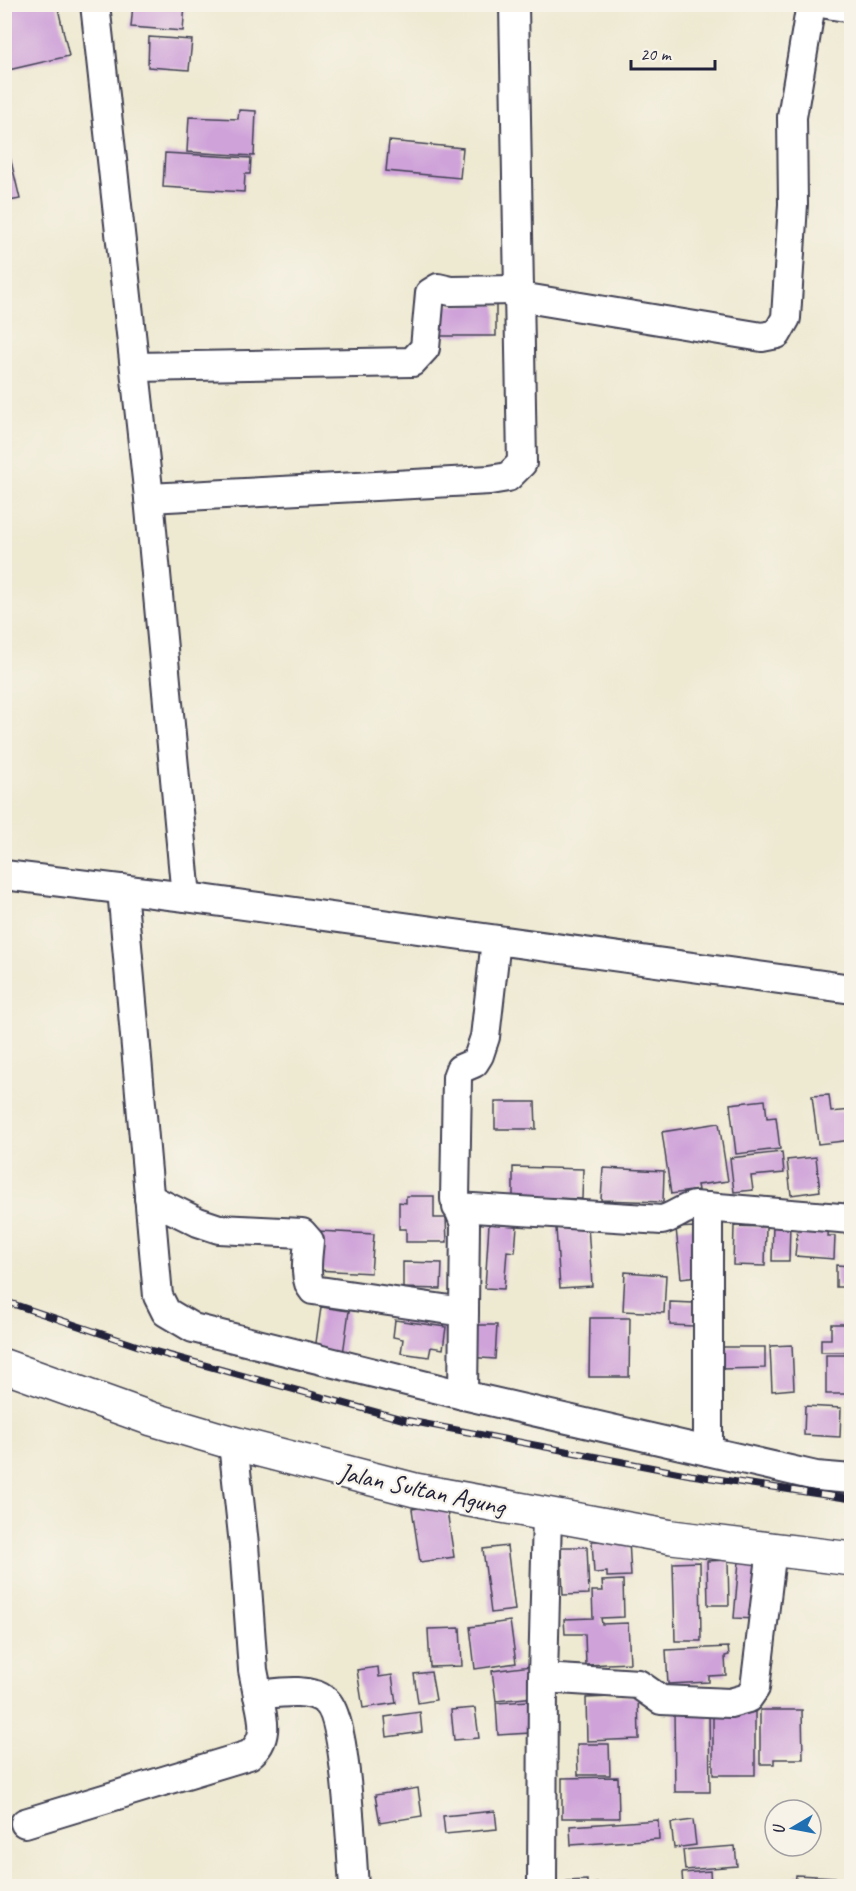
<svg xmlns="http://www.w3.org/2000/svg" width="856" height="1891" font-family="Caveat,sans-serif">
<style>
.building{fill:#cfa3d9}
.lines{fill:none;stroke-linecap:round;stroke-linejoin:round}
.street-casing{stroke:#414052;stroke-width:32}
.secondary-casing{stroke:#414052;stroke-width:36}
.street{stroke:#fff;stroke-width:28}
.secondary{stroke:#fff;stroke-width:33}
.rail-casing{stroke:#22223b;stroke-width:7}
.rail{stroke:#f7f3e8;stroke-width:4.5;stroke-dasharray:14;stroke-linecap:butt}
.labels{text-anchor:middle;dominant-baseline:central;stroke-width:4.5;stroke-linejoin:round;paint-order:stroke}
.street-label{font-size:26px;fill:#22223b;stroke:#f7f3e8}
</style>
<rect width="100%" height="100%" fill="#f7f3e8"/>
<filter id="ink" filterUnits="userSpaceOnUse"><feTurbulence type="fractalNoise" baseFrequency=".0167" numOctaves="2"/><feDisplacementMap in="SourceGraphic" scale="12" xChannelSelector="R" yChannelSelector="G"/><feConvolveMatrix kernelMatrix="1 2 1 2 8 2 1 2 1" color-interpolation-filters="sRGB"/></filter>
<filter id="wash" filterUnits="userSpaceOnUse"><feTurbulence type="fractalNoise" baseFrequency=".008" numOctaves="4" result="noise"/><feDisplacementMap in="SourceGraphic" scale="24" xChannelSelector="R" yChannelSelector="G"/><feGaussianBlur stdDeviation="1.35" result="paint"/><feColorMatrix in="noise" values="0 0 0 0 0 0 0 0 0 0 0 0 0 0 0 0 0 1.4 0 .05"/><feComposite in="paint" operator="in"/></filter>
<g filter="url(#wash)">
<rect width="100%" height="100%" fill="#eee9d1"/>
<g id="blocks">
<g class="building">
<polygon points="10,4 57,4 69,56 4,71 4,6"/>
<polygon points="133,4 185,4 183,31 131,27"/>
<polygon points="149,37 192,40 189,70 148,67"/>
<polygon points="239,110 256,111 254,156 187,152 189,117 238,119"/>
<polygon points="389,141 463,148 460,178 386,171"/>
<polygon points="165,153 251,158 250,174 245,174 244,192 163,187"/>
<polygon points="10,157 20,199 4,202 4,158"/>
<polygon points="496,304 496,336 441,336 441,305"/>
<polygon points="829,1095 831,1112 852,1110 852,1140 818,1144 812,1096"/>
<polygon points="765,1100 767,1118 776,1117 780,1149 736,1154 730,1104"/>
<polygon points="495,1102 535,1102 536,1129 495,1129"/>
<polygon points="719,1123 728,1181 697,1185 698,1190 671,1194 662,1132"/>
<polygon points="782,1152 784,1173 751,1176 753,1190 734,1192 730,1158"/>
<polygon points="816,1157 820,1191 791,1195 787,1160"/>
<polygon points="513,1167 583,1169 582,1199 513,1197"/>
<polygon points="603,1168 664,1171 663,1202 601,1200"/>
<polygon points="406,1196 434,1196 434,1218 446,1218 447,1242 406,1242 406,1229 399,1229 399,1202 406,1203"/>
<polygon points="799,1216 829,1219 828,1236 835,1236 834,1259 795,1256"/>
<polygon points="790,1222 789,1261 772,1261 773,1223"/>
<polygon points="489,1224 517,1226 515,1252 507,1251 504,1289 485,1288"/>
<polygon points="588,1226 592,1286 560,1288 556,1228"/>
<polygon points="734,1226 766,1227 765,1266 733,1265"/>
<polygon points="694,1227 698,1276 681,1278 676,1228"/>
<polygon points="318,1231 374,1234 371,1273 316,1270"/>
<polygon points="403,1262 442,1263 441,1289 403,1288"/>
<polygon points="836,1265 852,1266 852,1287 836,1287"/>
<polygon points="625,1272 666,1275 664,1313 623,1311"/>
<polygon points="670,1302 694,1303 694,1326 670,1325"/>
<polygon points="321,1307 349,1311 343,1354 315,1350"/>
<polygon points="590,1318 630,1318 629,1377 589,1377"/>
<polygon points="395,1320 446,1327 443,1349 431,1347 429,1357 401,1353 403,1339 393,1337"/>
<polygon points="831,1324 847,1324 847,1352 821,1352 821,1339 831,1339"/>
<polygon points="470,1325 497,1325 495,1359 468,1357"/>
<polygon points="792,1345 794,1389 772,1391 770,1346"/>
<polygon points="718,1347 765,1347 765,1368 719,1369"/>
<rect x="826" y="1355" width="25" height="39"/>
<polygon points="805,1406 841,1408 840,1437 804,1435"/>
<polygon points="446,1504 454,1557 420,1562 412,1509"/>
<polygon points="629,1540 631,1576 607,1577 607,1572 594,1573 592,1541"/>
<polygon points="507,1546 515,1610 491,1613 483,1549"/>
<polygon points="561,1547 587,1547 589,1594 563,1595"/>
<polygon points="728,1560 729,1605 708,1605 707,1561"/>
<polygon points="739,1561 762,1563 758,1619 734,1618"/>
<polygon points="700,1562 701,1641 675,1641 673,1563"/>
<polygon points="623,1580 624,1617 601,1618 602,1624 628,1623 630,1663 586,1665 585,1634 565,1634 564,1619 593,1618 592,1591 603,1591 602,1581"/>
<polygon points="510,1621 516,1663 475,1669 470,1627"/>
<polygon points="460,1628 462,1666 430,1667 428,1629"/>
<polygon points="728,1647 729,1655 725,1656 726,1675 709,1676 709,1682 668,1684 666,1650"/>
<polygon points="531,1666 535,1697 496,1701 492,1671"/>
<polygon points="378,1667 379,1677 392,1675 396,1703 363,1708 357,1670"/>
<polygon points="431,1672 436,1700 418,1703 414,1674"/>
<polygon points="638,1696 639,1739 587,1741 586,1698"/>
<polygon points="528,1701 530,1733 498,1735 496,1703"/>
<polygon points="475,1708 479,1738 454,1740 451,1710"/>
<polygon points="755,1708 755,1775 713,1775 713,1709"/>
<polygon points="674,1709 709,1709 710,1792 675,1792"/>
<polygon points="760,1710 802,1710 803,1759 774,1759 774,1764 760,1764"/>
<polygon points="420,1712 422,1732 387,1737 385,1717"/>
<polygon points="577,1744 609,1744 610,1775 578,1775"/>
<polygon points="618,1777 619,1818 562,1818 562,1778"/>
<polygon points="418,1788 422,1816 380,1823 375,1795"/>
<polygon points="495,1811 497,1829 445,1834 443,1816"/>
<polygon points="658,1820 659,1839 571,1845 570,1826"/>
<polygon points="693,1820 696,1845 674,1848 671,1823"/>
<polygon points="735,1846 737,1866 685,1870 683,1850"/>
<polygon points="710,1871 711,1886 683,1886 682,1873"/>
<polygon points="796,1875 835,1877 834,1886 795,1886"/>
<polygon points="587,1880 587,1886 567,1886 567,1881"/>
<polygon points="625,1881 625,1886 590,1886 590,1884"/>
</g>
</g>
</g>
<g filter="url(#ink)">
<use href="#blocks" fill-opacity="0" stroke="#414052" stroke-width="1.5"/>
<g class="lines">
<defs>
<g id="street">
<polyline points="95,4 149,498 186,897"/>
<polyline points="827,4 852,8"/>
<polyline points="520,297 762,337 777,334 786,318 793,204 792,117 811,4"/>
<polyline points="135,367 412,362 425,348 430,293 438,288 451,291 520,290"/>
<polyline points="149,498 490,480 508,477 522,463 514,4"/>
<polyline points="4,875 186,897 852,989"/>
<polyline points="122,889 158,1296 166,1312 193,1328 463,1395 816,1476 852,1479"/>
<path d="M149,1198L198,1222L219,1229L302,1233L309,1241C308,1255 303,1279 313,1290L464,1312"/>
<path d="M457,1207L662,1220C674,1217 682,1209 694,1206L852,1219"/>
<polyline points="708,1207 708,1451"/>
<polyline points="463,1395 465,1224 455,1199 457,1077 460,1069 474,1063 479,1055 485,1037 496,940"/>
<path d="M233,1443L244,1545L253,1670L258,1695C278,1693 309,1687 326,1701C347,1718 351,1854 354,1886"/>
<polyline points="543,1678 638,1684 661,1700 730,1703 748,1698 755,1688 772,1549"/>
<path d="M25,1823L249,1755C270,1739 263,1718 258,1695"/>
<polyline points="542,1886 543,1678 547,1515"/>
</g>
<polyline id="secondary" points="4,1366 152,1419 233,1443 415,1490 672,1537 852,1559"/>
</defs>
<use href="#street" class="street-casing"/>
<use href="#secondary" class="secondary-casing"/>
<use href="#street" class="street"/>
<use href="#secondary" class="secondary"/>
<defs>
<polyline id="rail" points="4,1301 153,1351 405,1420 691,1475 852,1499"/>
</defs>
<use href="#rail" class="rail-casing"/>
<use href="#rail" class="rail"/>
</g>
</g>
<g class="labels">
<g class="street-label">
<text transform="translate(422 1489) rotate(12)">Jalan Sultan Agung</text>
</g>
</g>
<rect width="856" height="1891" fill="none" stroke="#f7f3e8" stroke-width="24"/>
<g transform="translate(793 1828) rotate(260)"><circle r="28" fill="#f7f3e8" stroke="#a29fa3" stroke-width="1.5"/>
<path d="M0-4.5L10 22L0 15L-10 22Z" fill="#1f6fb2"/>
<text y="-9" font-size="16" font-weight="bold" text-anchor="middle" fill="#22223b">U</text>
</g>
<path d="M631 60v9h84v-9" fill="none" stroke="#22223b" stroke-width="3"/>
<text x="640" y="60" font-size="18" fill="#22223b" stroke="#f7f3e8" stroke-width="4.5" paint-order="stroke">20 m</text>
</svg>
